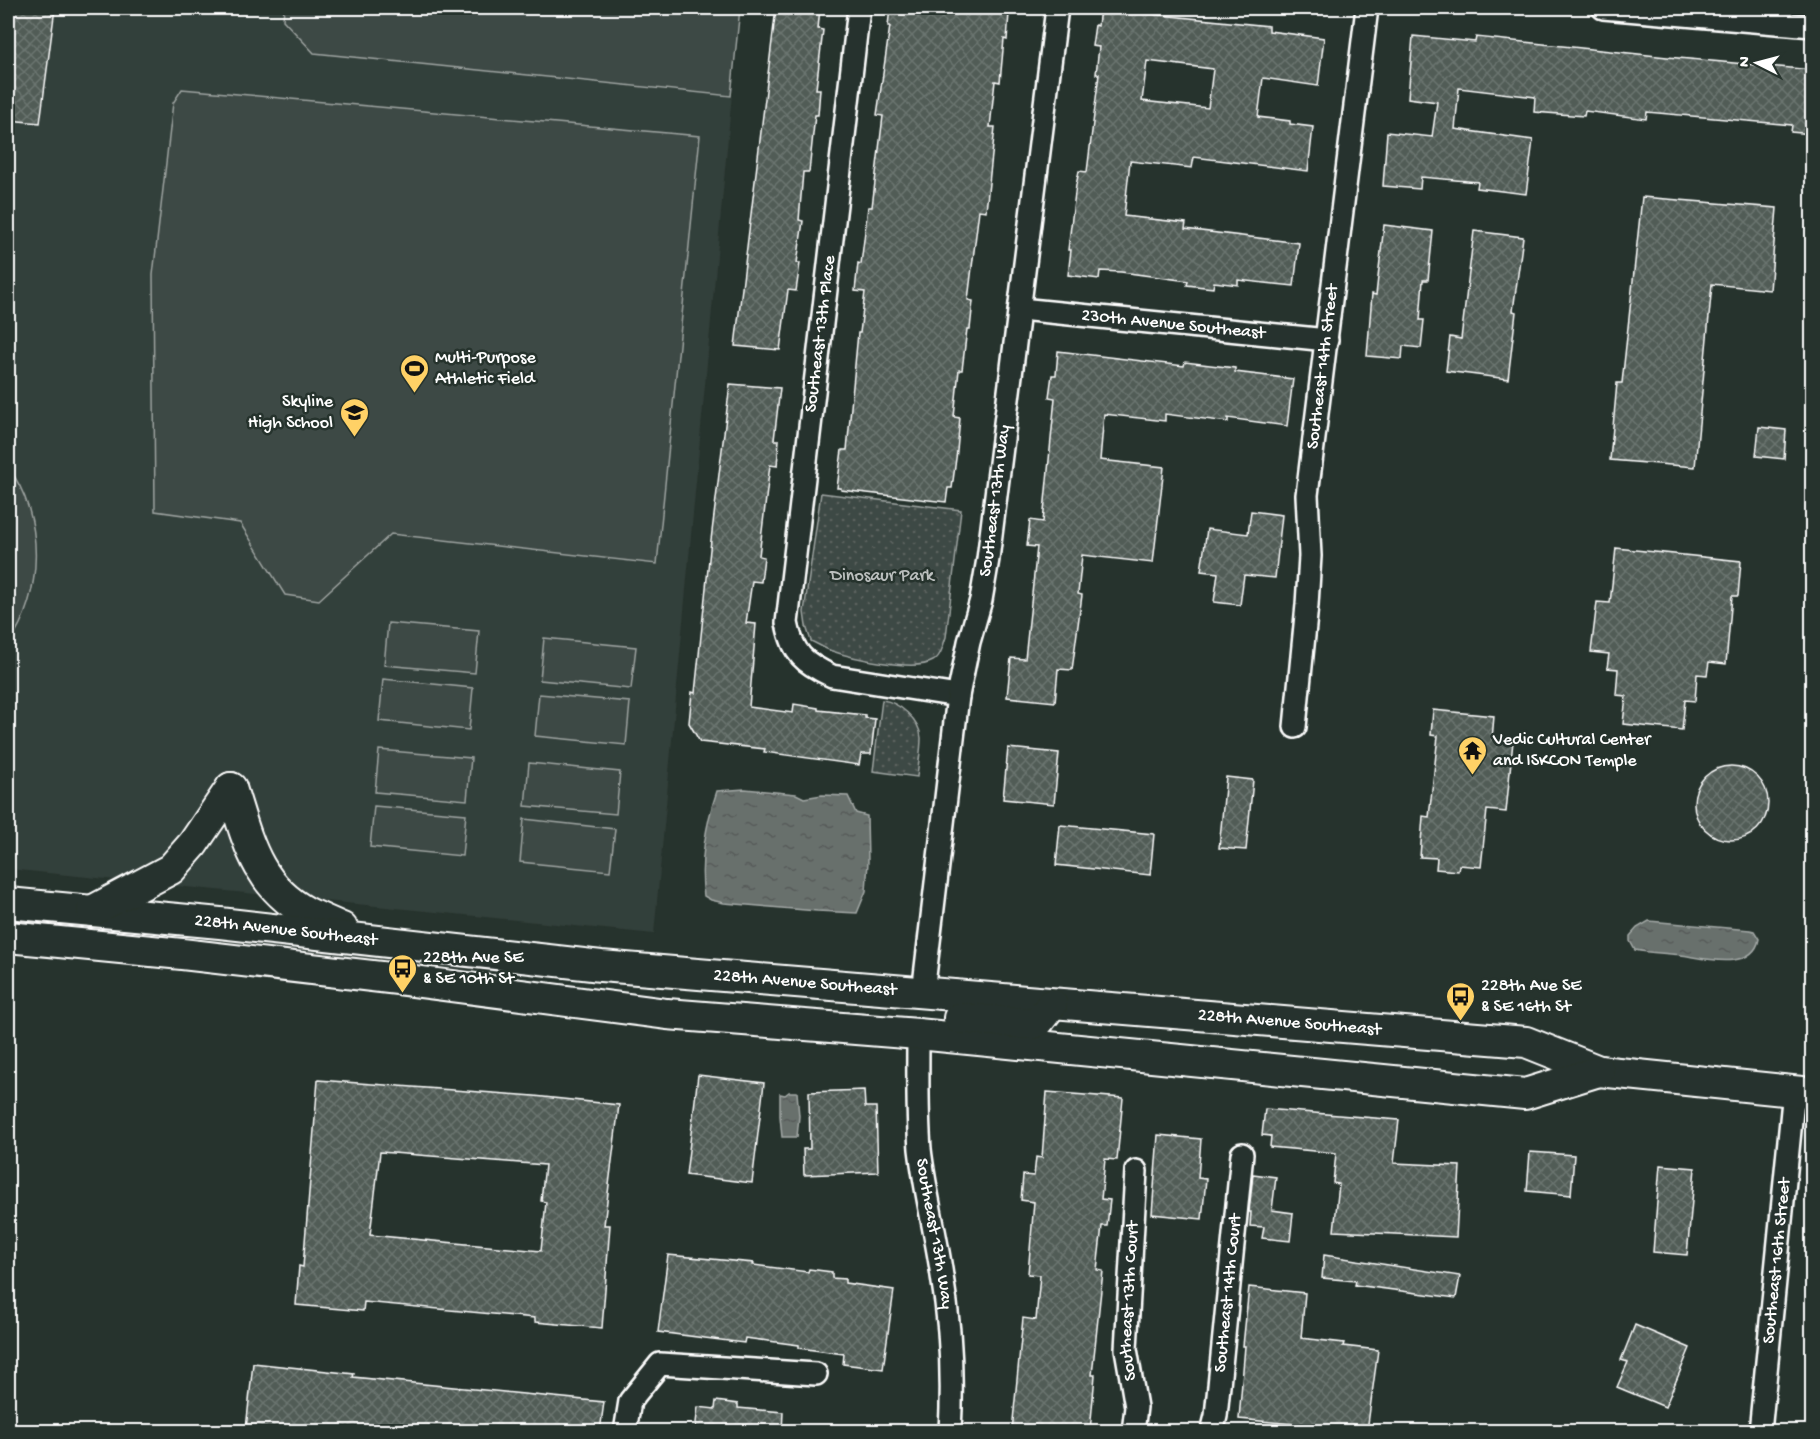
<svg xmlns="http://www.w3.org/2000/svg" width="1820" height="1439" font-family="'Gochi Hand',sans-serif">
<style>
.built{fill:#333f3a}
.park{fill:url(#park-dots);stroke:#9ea4a2;stroke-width:1.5}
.pitch{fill:#3e4944;stroke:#9ea4a2;stroke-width:1.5}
.water{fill:url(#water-ripples);stroke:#a4a9a7;stroke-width:1.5}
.building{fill:url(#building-cross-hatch);stroke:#fff;stroke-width:1.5;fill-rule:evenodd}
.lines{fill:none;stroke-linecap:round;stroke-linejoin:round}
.minor-casing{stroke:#fff;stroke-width:26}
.secondary-casing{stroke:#fff;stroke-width:34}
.minor{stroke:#26332d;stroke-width:21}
.secondary{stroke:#26332d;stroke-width:30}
.labels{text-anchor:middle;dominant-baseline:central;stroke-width:5;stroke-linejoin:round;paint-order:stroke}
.street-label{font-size:18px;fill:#fff;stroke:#26332d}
.poi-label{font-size:18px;fill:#fff;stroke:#26332d;text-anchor:start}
.park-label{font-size:18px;fill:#bbbfbe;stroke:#26332d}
</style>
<defs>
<pattern id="park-dots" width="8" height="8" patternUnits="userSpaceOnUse" patternTransform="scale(1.5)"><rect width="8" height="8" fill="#3e4944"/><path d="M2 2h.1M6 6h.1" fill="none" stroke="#5b6460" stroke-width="1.8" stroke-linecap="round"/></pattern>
<pattern id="water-ripples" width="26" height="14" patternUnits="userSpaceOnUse" patternTransform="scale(1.5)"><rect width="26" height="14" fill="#67706c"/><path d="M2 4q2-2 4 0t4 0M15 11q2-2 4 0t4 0" fill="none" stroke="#575a59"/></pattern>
<pattern id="building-cross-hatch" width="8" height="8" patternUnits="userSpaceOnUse" patternTransform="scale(1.5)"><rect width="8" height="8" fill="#515c57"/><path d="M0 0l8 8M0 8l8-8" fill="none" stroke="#6b7470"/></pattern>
</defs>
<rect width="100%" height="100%" fill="#26332d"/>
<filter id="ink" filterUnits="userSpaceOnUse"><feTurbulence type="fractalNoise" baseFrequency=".0167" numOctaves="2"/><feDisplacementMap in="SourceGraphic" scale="12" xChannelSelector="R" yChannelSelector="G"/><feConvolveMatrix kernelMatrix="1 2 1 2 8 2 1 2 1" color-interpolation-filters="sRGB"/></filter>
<g filter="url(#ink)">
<polygon class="built" points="8,8 740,8 654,934 8,869"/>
<g class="park">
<path d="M821,493L961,510L946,637C943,645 941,657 933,661C915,672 852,658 832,651C825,649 818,644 811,641L806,626L804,612Z"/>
<path d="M882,700C899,702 920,720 921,738C921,751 918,764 917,777L873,771Z"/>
</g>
<g class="pitch">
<polygon points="284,8 740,8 731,96 314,53 283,20"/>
<polygon points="182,89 700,136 657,564 391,534 319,600 285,595 240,523 155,511 153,275 173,103"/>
<path d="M8,467C45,516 44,595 8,644Z"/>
<polygon points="388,623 479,631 475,673 384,665"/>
<polygon points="544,638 636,647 631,689 540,680"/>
<polygon points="383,679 473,688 469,730 379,721"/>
<polygon points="539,694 630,702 626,745 535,736"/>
<polygon points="379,750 471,758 467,800 375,792"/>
<polygon points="529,763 620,772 616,814 525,806"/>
<polygon points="374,806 466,814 462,856 370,847"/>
<polygon points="524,819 615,829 610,871 520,862"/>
</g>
<g class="water">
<path d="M745,789L796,794L804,798L822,795L848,796L856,813L867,816L868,862L866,891L857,913L817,911L724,903L711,900L704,896C699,862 706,823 717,791Z"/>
<path d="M1649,921L1750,930L1754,931L1759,939C1753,972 1703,958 1681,955C1666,953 1650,953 1635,950L1630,941V936L1637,928Z"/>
<polygon points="789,1092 797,1092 799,1116 797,1137 782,1137 780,1116 780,1094 785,1095"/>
</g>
<g class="building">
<polygon points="8,8 55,8 40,123 8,120"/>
<polygon points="776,8 820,8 818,29 823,30 816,89 820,89 818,115 815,115 809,172 803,172 799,220 803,221 797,263 800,263 796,291 788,290 780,350 735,346"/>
<polygon points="890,8 1007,8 1006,12 1009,13 1007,40 1004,39 1000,82 995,81 990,127 995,127 986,211 979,210 968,300 973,301 970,329 967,329 962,370 959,370 954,417 960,418 957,451 952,488 948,488 946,502 841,490 841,488 837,488 842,450 847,450 858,333 860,333 865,292 855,291 858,263 861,264 868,207 872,207 883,116 877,115 890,26 888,26"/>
<path d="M1100,8H1131V12L1269,26V31L1324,38L1318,86L1263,78L1258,117L1290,121V124L1313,127L1308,171L1194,157L1192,168L1130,161L1124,216L1186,223L1185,229L1299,243L1294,286L1238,280V285L1214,282L1213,288L1187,285L1188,281L1121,272L1100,271L1099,279L1068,275L1071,250H1068L1076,185L1079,171L1087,172L1099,74H1096L1099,47L1092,46L1095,25L1098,26ZM1147,61L1213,69L1208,108L1142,101Z"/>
<polygon points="1413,36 1475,42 1476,37 1667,57 1812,70 1812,134 1791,132 1792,125 1647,112 1646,119 1585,111 1584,116 1534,112 1535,97 1459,88 1455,129 1533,140 1526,194 1477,188 1478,182 1421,177 1420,189 1383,186 1387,132 1432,137 1437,102 1408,98"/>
<polygon points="1642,197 1777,208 1770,290 1712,284 1695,467 1610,460 1617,383 1622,383"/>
<polygon points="1384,225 1433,231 1428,280 1423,280 1420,320 1424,320 1421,348 1403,346 1402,359 1367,356 1372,294 1376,295"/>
<polygon points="1474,231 1523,237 1513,311 1516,312 1508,379 1446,371 1450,337 1461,339"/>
<polygon points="1058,351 1184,366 1185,362 1235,368 1235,372 1293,379 1287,426 1228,418 1228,422 1165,414 1165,421 1104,414 1100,460 1164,467 1153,563 1082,555 1078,594 1082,595 1072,670 1058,669 1055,702 1007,697 1011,658 1025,659 1037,547 1027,546 1030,520 1043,522 1055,398 1049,397 1052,375 1056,375"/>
<polygon points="730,384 780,388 774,440 779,440 777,466 770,465 759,556 764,557 761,582 752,581 746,623 756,624 749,707 793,713 794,704 818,708 818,710 865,715 865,718 875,719 871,754 861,754 859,765 764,752 765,749 700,742 689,723 692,692 695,693 711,540"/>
<polygon points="1759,427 1786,430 1784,459 1756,456"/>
<polygon points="1251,511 1282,515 1275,578 1244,575 1240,605 1214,602 1218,573 1201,571 1207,529 1248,534"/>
<polygon points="1616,548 1741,561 1738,596 1732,596 1726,664 1709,662 1707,675 1697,674 1695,701 1685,700 1682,730 1623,724 1626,696 1616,695 1618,669 1607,668 1609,654 1591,652 1597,602 1610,603"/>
<polygon points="1433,710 1494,716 1492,739 1513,741 1506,812 1487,810 1481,867 1459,865 1458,871 1436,869 1437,858 1420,857 1423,816 1429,817 1438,736 1431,735"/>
<polygon points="1008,748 1059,753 1054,804 1003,799"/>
<circle cx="1731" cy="803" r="37"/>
<polygon points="1226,777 1253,780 1246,850 1219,848"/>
<polygon points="1060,825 1154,834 1150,875 1056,865"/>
<polygon points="698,1075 764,1083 752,1183 686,1175"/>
<path d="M318,1080L534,1096L619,1105L604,1225H610L602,1328L535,1322V1318L364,1302L363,1311L296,1305L299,1266L303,1267ZM380,1152L545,1165L541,1201L546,1202L541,1251L370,1235Z"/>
<polygon points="864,1090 865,1107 876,1107 878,1172 804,1175 803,1149 810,1149 809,1092"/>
<polygon points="1047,1092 1123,1098 1117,1160 1105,1159 1101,1199 1110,1200 1107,1226 1102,1226 1097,1270 1103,1271 1092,1375 1095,1375 1090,1431 1012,1431 1023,1318 1036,1320 1040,1275 1028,1274 1034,1202 1021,1200 1023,1175 1034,1176 1036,1157 1042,1158"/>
<polygon points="1265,1109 1399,1120 1394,1163 1460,1166 1456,1237 1334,1231 1339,1184 1333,1183 1336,1153 1270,1147 1271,1136 1262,1135"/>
<polygon points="1158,1135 1201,1139 1198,1178 1206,1179 1202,1219 1152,1214"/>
<polygon points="1530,1152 1574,1155 1571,1195 1527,1191"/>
<polygon points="1660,1165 1695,1168 1687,1255 1653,1252"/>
<polygon points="1253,1174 1276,1177 1272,1210 1293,1213 1290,1241 1262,1238 1264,1227 1250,1226 1251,1212 1249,1212"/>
<polygon points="668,1255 754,1263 753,1265 808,1272 809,1269 832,1272 832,1278 845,1279 845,1283 894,1290 883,1369 843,1364 844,1354 799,1348 799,1345 745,1338 744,1343 658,1332"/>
<polygon points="1324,1255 1460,1276 1456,1298 1355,1285 1356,1281 1322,1278"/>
<polygon points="1249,1287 1305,1293 1301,1338 1344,1343 1343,1346 1378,1350 1367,1431 1313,1431 1314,1426 1239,1419 1245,1346 1243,1346"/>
<polygon points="1635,1325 1690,1348 1665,1407 1617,1387 1628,1362 1621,1360"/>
<polygon points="253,1363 354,1374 353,1377 604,1402 600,1431 269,1431 246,1429"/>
<polygon points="716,1401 738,1404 738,1408 783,1412 782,1431 695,1431 698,1407 715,1409"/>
</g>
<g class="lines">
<defs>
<g id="minor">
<path d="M859,8L787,623C793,654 804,663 832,676L958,696"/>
<polyline points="1603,8 1812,26"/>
<path id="s1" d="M1020,309L1327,340"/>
<path id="s2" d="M1295,727L1307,605L1310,556L1307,495L1367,8"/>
<path id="s3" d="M923,993L958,696L969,642L981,600L988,559L1057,8"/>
<path id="s4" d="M918,1034C918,1073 917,1111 920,1149C925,1192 936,1234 942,1276C951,1328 953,1379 950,1432"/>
<polyline points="625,1432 630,1401 660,1364 816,1374"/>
<path id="s5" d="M1133,1432L1136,1407L1126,1349L1136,1171"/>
<path id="s6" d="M1212,1432L1216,1416L1242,1154"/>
<path id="s7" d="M1760,1432L1794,1090"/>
</g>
<g id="secondary">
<path d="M231,788C247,838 256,886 308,913C319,918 331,923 342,928"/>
<path id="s8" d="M8,903L220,923L601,966L1526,1042L1599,1071L1812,1093"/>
<polyline points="92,911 171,869 193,844 231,788"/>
<polyline points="8,937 182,954 398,979 667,1014 918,1034 1525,1094 1599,1071"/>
<polyline points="959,1018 1032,1024 1038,1022 1052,1004"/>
</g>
</defs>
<use href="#minor" class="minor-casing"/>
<use href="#secondary" class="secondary-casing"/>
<use href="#minor" class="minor"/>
<use href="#secondary" class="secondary"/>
</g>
</g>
<defs>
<symbol id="stadium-pin" viewBox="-11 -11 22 30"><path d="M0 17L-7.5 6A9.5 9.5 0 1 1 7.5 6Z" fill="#ffd166" stroke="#26332d"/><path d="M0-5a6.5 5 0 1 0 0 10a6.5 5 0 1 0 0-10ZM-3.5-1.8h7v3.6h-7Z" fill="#111"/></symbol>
<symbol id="school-pin" viewBox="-11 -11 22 30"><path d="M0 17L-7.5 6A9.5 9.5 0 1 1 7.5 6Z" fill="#ffd166" stroke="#26332d"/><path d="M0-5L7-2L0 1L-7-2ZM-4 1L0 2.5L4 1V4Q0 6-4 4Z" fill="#111"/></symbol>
<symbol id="temple-pin" viewBox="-11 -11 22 30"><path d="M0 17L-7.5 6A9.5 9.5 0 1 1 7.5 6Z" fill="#ffd166" stroke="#26332d"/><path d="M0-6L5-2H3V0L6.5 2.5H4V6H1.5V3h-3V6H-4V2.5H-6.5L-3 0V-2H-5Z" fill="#111"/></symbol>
<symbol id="bus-pin" viewBox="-11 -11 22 30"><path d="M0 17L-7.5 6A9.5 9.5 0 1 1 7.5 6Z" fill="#ffd166" stroke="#26332d"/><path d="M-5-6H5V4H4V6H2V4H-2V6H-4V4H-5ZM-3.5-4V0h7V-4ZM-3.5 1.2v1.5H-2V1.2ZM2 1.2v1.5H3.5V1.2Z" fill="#111"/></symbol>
</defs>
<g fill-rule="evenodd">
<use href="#stadium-pin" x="398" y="352" width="33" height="45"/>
<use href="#school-pin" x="338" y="396" width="33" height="45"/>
<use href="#temple-pin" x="1456" y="734" width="33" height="45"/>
<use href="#bus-pin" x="386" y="952" width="33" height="45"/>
<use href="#bus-pin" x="1444" y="980" width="33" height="45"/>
</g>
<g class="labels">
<g class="street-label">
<text stroke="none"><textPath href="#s1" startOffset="154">230th Avenue Southeast</textPath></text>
<text transform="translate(821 334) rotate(-83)">Southeast 13th Place</text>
<text stroke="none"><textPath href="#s2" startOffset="362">Southeast 14th Street</textPath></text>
<text stroke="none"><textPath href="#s3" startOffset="498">Southeast 13th Way</textPath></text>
<text stroke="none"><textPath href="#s8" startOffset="279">228th Avenue Southeast</textPath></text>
<text stroke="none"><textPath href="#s8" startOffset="801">228th Avenue Southeast</textPath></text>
<text stroke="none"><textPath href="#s8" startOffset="1287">228th Avenue Southeast</textPath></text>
<text stroke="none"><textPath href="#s4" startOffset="201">Southeast 13th Way</textPath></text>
<text stroke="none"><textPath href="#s7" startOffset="172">Southeast 16th Street</textPath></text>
<text stroke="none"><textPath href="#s6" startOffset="140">Southeast 14th Court</textPath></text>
<text stroke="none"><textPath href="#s5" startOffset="132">Southeast 13th Court</textPath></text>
</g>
<g class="poi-label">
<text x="435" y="358">Multi-Purpose<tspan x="435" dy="21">Athletic Field</tspan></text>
<text x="333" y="402" text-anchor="end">Skyline<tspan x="333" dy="21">High School</tspan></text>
<text x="1493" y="740">Vedic Cultural Center<tspan x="1493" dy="21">and ISKCON Temple</tspan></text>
<text x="423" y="958">228th Ave SE<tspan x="423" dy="21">&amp; SE 10th St</tspan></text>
<text x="1481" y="986">228th Ave SE<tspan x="1481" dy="21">&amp; SE 16th St</tspan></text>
</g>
<g class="park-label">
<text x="882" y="576">Dinosaur Park</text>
</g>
</g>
<rect width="1820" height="1439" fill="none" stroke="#26332d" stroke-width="30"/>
<rect x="15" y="15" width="1790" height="1409" fill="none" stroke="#fff" stroke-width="2" filter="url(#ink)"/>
<g transform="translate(1757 63) rotate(276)" stroke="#26332d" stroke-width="4.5" paint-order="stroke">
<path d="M0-4.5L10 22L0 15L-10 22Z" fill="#ffffff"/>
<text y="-9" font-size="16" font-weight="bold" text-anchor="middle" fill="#ffffff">N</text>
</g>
</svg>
